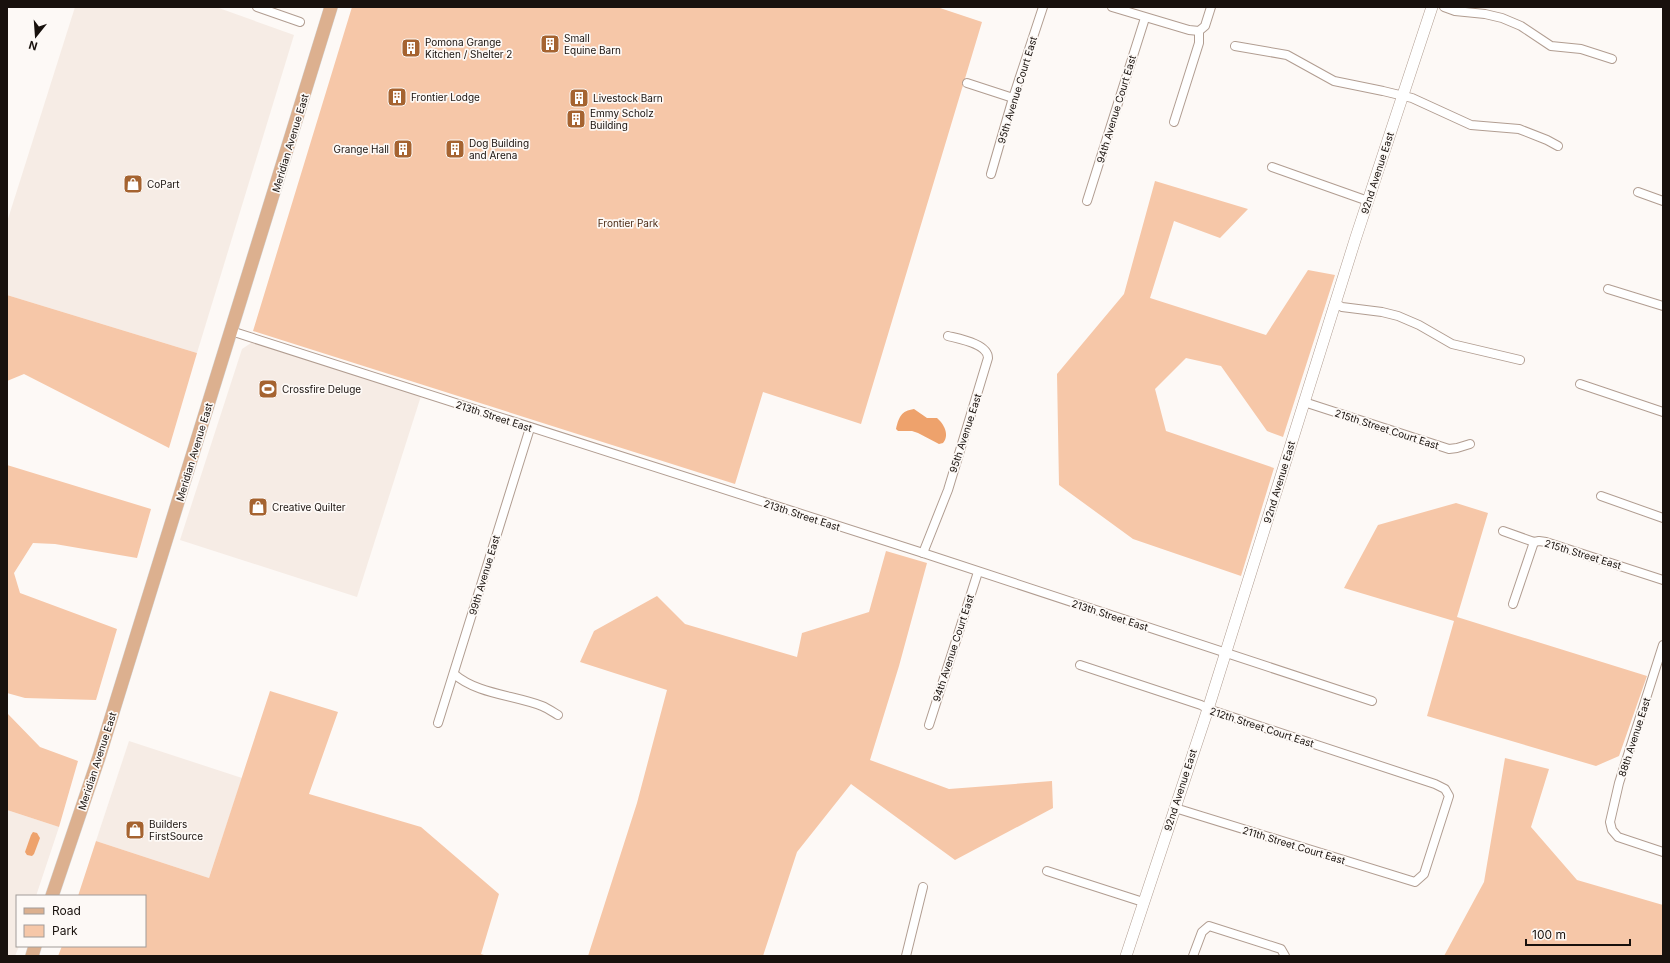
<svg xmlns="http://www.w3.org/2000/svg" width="1670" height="963" font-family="Inter,sans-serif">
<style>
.built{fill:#f6ece5}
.green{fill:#f6c7a8}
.water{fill:#eea26c}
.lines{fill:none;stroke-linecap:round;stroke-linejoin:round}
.street-casing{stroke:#b19d91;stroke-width:10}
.secondary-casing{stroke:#b19d91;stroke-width:12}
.primary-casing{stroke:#d5d4d3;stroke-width:14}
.street{stroke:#fff;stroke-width:8}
.secondary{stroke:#fff;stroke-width:11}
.primary{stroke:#dcb08f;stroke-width:13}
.labels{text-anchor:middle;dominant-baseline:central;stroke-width:3.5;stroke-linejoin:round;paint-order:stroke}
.poi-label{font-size:10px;fill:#18110d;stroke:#fdf9f6;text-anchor:start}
.street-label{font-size:10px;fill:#18110d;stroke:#fdf9f6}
.park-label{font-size:10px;fill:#4c2c16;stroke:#fdf9f6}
</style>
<rect width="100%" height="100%" fill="#fdf9f6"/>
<g class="built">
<polygon points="75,7 216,7 294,35 197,353 7,295 7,222"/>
<polygon points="254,341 421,396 357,597 180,540 242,349"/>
<polygon points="129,741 242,778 209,878 96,841"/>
<polygon points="7,810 59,827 36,896 17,896 17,946 19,946 15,956 7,956"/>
</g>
<g class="green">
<polygon points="352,7 937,7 982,22 861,424 763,392 735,484 253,331"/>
<polygon points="1155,181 1248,209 1220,238 1174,221 1150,298 1266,335 1308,270 1335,275 1283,437 1267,431 1221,366 1186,358 1155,389 1166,431 1274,468 1241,576 1133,539 1059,485 1057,374 1124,294"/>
<polygon points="7,295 197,353 169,448 24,374 7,381"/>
<polygon points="7,465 151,509 137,558 55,544 33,543 14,573 20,593 117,629 96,700 25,698 7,693"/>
<polygon points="1456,503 1488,513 1457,617 1647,676 1619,756 1596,766 1427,716 1454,621 1344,588 1378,525"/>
<polygon points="886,551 927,563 899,666 870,760 949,789 1052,781 1053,808 955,860 851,784 797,852 763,956 588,956 637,803 667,690 580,662 594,631 657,596 685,624 797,657 802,633 869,612"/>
<polygon points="270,691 338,712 309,794 421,827 499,894 481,954 487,956 58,956 62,946 145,946 145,896 78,896 96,841 209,878"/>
<polygon points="7,713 40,747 78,761 59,827 7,810"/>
<polygon points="1505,758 1549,769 1531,827 1577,880 1663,905 1663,956 1444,956 1484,882"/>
</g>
<g class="water">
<path d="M914,409L927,418H937C944,424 950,435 943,443L939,444L918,433L912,431H898L896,429C899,417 901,411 914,409Z"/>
<polygon points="33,832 37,833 40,838 34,854 32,856 27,855 25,852 31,835"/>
</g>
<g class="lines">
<defs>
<g id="street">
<polyline points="257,7 300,22"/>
<polyline points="1112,7 1189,30 1199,31"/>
<polyline points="1444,7 1455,11 1485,14 1502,18 1521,26 1551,46 1581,49 1612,59"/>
<polyline points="1235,46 1287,55 1334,81 1383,91 1412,98 1471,125 1519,129 1547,140 1558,146"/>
<polyline points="967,83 1013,98"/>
<polyline points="1174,122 1199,43 1199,31 1205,26 1211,7"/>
<polyline points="1272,167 1368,201"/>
<polyline points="991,174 1013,98 1043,7"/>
<polyline points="1638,192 1663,201"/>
<polyline points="1087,201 1145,18"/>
<polyline points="1608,289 1663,306"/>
<polyline points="1335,303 1342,307 1382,312 1398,316 1419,325 1452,344 1520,360"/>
<polyline points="231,331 923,553 1372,701"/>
<polyline points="1580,384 1663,412"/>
<polyline points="1304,402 1449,449 1457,448 1470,444"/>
<polyline points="1601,496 1663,518"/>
<polyline points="1503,531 1534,542 1539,541 1546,542 1663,580"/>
<path d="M923,553L948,490L988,358C988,344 960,339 948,336"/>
<polyline points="1513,604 1534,542"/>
<polyline points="1663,645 1619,783 1610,822 1612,830 1618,837 1663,852"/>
<polyline points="1080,665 1201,705 1208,709 1435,784 1445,789 1449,796 1424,874 1415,882 1175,808"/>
<path d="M454,674C477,694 513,695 542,706C547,708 553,712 558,715"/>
<polyline points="438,723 530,428"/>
<polyline points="929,725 978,572"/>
<polyline points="1047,871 1143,902"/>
<polyline points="906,956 923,887"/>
<polyline points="1193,956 1202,932 1209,926 1281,949 1285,956"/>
</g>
<polyline id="secondary" points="1126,956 1208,709 1356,237 1432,7"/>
<g id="primary">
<polyline points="52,896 99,757 331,7"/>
<polyline points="32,956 35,946"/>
</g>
</defs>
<use href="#street" class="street-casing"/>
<use href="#secondary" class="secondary-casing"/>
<use href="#primary" class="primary-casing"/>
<use href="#street" class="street"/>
<use href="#secondary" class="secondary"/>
<use href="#primary" class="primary"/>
</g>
<defs>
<symbol id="building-square" viewBox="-11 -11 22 22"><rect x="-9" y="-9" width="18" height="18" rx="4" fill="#a56330" stroke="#fdf9f6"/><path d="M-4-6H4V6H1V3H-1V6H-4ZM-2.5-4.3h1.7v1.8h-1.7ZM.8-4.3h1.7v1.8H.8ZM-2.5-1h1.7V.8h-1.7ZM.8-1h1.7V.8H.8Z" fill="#fff"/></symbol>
<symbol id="shop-square" viewBox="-11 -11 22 22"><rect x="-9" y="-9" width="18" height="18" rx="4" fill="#a56330" stroke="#fdf9f6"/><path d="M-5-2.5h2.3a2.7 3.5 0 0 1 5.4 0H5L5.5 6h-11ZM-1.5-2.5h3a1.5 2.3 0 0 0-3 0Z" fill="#fff"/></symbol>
<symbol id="stadium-square" viewBox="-11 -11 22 22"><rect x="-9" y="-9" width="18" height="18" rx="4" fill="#a56330" stroke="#fdf9f6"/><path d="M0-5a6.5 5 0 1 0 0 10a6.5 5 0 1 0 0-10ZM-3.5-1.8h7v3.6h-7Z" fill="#fff"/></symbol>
</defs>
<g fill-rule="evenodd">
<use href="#building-square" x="539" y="33" width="22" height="22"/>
<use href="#building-square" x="400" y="37" width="22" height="22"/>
<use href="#building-square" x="386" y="86" width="22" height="22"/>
<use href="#building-square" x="568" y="87" width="22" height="22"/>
<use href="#building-square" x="565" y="108" width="22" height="22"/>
<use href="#building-square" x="392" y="138" width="22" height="22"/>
<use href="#building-square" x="444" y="138" width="22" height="22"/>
<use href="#shop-square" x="122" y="173" width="22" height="22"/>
<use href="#stadium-square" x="257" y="378" width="22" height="22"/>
<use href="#shop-square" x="247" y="496" width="22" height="22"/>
<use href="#shop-square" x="124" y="819" width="22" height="22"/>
</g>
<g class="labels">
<g class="poi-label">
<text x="564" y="38">Small<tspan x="564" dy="12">Equine Barn</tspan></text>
<text x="425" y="42">Pomona Grange<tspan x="425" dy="12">Kitchen / Shelter 2</tspan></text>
<text x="411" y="97">Frontier Lodge</text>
<text x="593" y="98">Livestock Barn</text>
<text x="590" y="113">Emmy Scholz<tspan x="590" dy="12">Building</tspan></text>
<text x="469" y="143">Dog Building<tspan x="469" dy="12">and Arena</tspan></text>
<text x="389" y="149" text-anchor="end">Grange Hall</text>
<text x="147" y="184">CoPart</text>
<text x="282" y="389">Crossfire Deluge</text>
<text x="272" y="507">Creative Quilter</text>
<text x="149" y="824">Builders<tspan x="149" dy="12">FirstSource</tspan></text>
</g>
<g class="street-label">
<text transform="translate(1017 90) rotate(-73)">95th Avenue Court East</text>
<text transform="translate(1116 109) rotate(-73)">94th Avenue Court East</text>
<text transform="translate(290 143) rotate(-73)">Meridian Avenue East</text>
<text transform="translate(1377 173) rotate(-72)">92nd Avenue East</text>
<text transform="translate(494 416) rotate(18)">213th Street East</text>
<text transform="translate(1387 429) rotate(18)">215th Street Court East</text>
<text transform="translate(965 433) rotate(-72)">95th Avenue East</text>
<text transform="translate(194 452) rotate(-73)">Meridian Avenue East</text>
<text transform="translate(1279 482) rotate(-73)">92nd Avenue East</text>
<text transform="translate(802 515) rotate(18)">213th Street East</text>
<text transform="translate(1583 554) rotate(17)">215th Street East</text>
<text transform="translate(484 575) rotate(-73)">99th Avenue East</text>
<text transform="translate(1110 615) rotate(18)">213th Street East</text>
<text transform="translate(953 648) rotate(-72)">94th Avenue Court East</text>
<text transform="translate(1262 727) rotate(18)">212th Street Court East</text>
<text transform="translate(1634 737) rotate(-72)">88th Avenue East</text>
<text transform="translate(97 761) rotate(-72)">Meridian Avenue East</text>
<text transform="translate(1180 790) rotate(-72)">92nd Avenue East</text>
<text transform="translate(1294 845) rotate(17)">211th Street Court East</text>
</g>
<g class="park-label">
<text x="628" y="223">Frontier Park</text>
</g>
</g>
<rect width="1670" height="963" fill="none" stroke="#18110d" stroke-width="16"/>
<rect x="16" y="895" width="130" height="52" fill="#fdf9f6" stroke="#a19c99"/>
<rect x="24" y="908" width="20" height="6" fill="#dcb08f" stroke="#a19c99"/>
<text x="52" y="915" font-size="12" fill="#18110d">Road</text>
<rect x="24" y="925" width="20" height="12" fill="#f6c7a8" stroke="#a19c99"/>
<text x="52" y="935" font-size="12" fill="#18110d">Park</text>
<g transform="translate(36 36) rotate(197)" stroke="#fdf9f6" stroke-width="3" paint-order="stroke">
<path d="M0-3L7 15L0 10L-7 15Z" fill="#18110d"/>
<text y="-6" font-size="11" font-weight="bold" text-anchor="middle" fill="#18110d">N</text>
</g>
<path d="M1526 939v6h104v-6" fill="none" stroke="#18110d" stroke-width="2"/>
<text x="1532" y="939" font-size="12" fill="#18110d" stroke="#fdf9f6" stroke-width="3" paint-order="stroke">100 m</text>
</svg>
